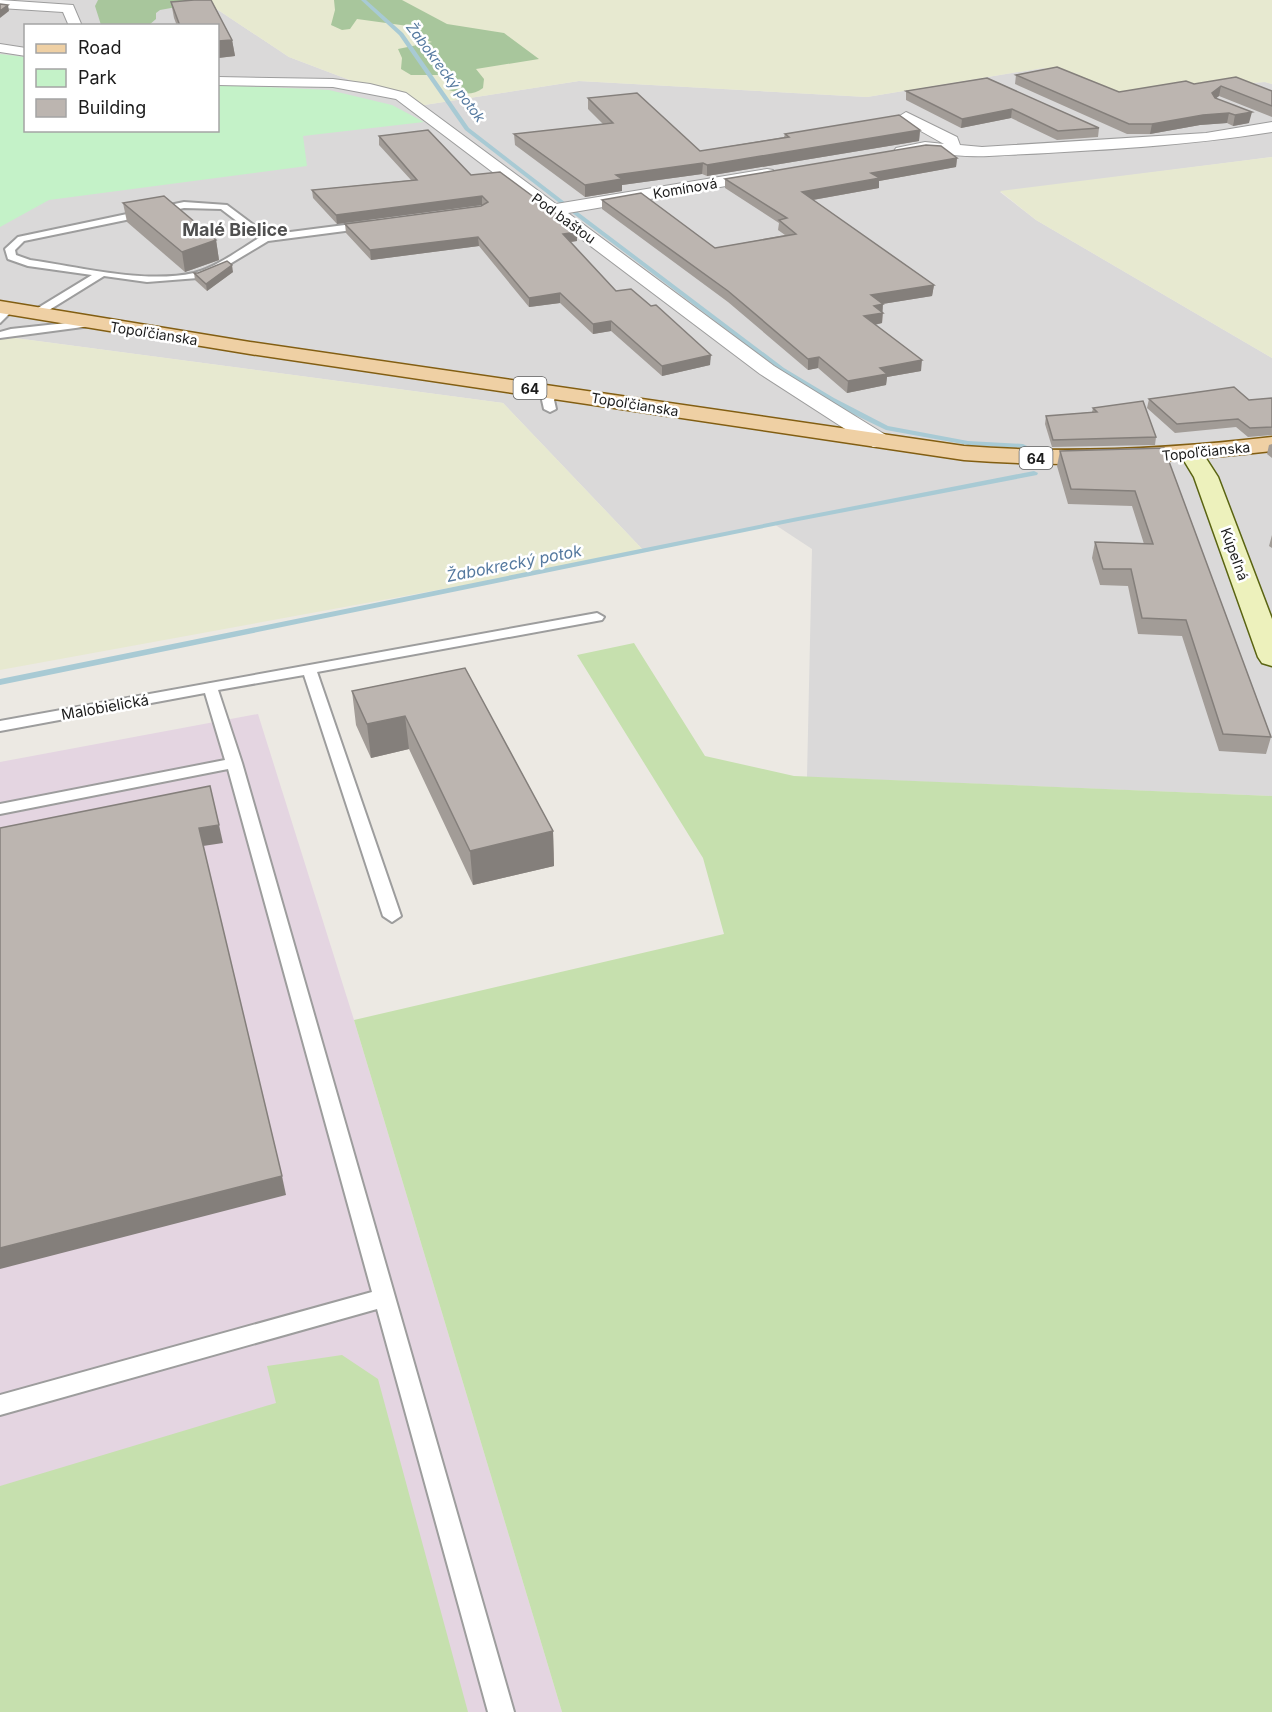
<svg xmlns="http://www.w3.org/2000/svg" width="1272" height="1712" font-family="Inter,sans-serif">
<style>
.residential{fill:#dad9d9;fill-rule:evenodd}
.industrial{fill:#e4d5e1}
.farmland{fill:#e7e9d0}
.grass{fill:#c6e0ae}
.forest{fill:#a8c69c}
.park{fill:#c4f2c8}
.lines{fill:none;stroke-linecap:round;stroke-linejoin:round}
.stream{fill:#a8cad4;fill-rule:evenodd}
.lane-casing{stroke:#9d9d9d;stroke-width:4}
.street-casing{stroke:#9d9d9d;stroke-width:2}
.secondary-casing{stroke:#5a6412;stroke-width:3}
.primary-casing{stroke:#825e12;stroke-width:3}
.lane{fill:#fff;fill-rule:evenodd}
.street{fill:#fff;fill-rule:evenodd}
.secondary{fill:#edf1bc;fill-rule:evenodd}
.primary{fill:#efd0a4;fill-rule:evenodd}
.wall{fill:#a29c97}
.shaded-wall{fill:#847f7b}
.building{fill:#bcb5b0;stroke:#847f7b;stroke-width:1.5}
.labels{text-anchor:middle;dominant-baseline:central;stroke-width:5;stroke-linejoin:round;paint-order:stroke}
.far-water-label{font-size:14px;font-style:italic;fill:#55799f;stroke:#fff}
.far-street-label{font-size:14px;fill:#1c1c1c;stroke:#fff}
.shield{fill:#fff;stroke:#606060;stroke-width:1.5}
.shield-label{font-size:14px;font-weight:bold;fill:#1c1c1c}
.street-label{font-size:15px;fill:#1c1c1c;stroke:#fff}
.water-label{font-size:16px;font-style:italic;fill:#55799f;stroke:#fff}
.far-district-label{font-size:18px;font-weight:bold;fill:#4f4f4f;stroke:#fff}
</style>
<rect width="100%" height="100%" fill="#ece9e3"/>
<path class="residential" d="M0,0H203L289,57L418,106L579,81L867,97L1043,68L1111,93L1265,82L1272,84V157L1000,192L1036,220L1272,358V796L807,777L812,549L774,524L645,552L503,403L0,336ZM26,26H218V130H26Z"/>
<polygon class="industrial" points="258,714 354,1020 562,1712 0,1712 0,762"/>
<g class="farmland">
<polygon points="203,0 1272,0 1272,84 1265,82 1111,93 1043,68 867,97 579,81 418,106 289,57"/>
<polygon points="1272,157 1272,358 1036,220 1000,191"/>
<polygon points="0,336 503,403 645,552 0,670"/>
</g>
<g class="grass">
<polygon points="634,643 705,756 794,776 1272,796 1272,1712 562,1712 354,1020 724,934 703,858 577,655"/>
<polygon points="342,1355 378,1379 468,1712 0,1712 0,1486 276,1403 267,1366"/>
</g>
<g class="forest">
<polygon points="98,0 194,0 193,4 160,10 156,13 156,19 149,25 101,25 95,6"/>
<path d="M334,0H402L447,24L504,33L539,59L476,69L484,79L483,88C472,97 458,93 446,89L448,75H411L401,69L402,58L398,49L432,42L412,36L408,26L357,19L350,29L342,30L331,25L335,10Z"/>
</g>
<polygon class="park" points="0,54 25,57 26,130 218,130 218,85 329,90 392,105 424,122 303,136 307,166 49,200 0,227"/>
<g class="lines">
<g class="stream">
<polygon points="361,0 366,0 403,33 469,128 566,203 566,205 562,205 465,130 399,35"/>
<polygon points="571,210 575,210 784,368 834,398 888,426 968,441 1023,444 1027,446 1023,448 968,445 886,430 828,402 780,370 571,212"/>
<polygon points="1034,471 1038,473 1037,475 793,522 0,685 0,679 793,518"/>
</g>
<defs>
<g id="lane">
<path d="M184,202L227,205L267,235L368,222L373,225L368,228L268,241L223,268L198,278L147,282L104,276L41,315H33V311L92,275L28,266L8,259L5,249L18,237ZM184,208L221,209L259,238C239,250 217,267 194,273C144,284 80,267 30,260L16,255L15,250L24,241Z"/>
<polygon points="6,306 15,308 0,323 0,313"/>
<polygon points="94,320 99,323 98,325 0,338 0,332 11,329"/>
<polygon points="553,389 559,392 554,400 556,409 550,412 544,409 542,400 549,390"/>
<polygon points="597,613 604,617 602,620 317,672 401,916 392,922 383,916 304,675 218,690 242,763 514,1712 488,1712 377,1309 0,1415 0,1395 372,1292 228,769 0,814 0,804 225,760 205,693 0,731 0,721"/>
</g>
<g id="street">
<polygon points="0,0 73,5 82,26 69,26 63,12 0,8"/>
<polygon points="0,44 26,48 26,56 0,52"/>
<polygon points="218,77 333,79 370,84 406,93 556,204 767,169 773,170 775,174 767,179 568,213 774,366 889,437 892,442 889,447 873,447 760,374 396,99 333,87 218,85"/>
<path d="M906,112L957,137L960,145L982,147L1206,133L1272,122V132C1178,147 1084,151 989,156C958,158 933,150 902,156L894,151L896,148L925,142L944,144L901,120L898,117Z"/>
</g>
<polygon id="secondary" points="1192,447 1200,449 1218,477 1272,619 1272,666 1262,663 1258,657 1194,477 1180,454 1184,449"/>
<path id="primary" d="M0,301L250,342L964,446C1067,454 1169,449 1272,437V451C1169,463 1067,468 964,460L250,354L0,313Z"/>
</defs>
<use href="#lane" class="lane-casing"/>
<use href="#street" class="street-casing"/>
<use href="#secondary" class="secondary-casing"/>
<use href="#primary" class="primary-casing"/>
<use href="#lane" class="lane"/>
<use href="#street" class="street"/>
<use href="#secondary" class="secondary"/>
<use href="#primary" class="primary"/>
</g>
<g class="wall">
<polygon points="194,0 211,0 232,40 235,56 218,58 218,26 177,26 174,18 171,2"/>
<polygon points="1016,75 1119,92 1194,84 1272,91 1272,117 1219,96 1216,98 1249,123 1233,126 1227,123 1200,125 1150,134 1127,134 1015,84"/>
<polygon points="987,78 1099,128 1098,137 1057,140 1011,118 961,128 906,100 906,91"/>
<polygon points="588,98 700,151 784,137 785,134 920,130 919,141 707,176 702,174 622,185 622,191 585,197 515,145 514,134 603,124 588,109"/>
<polygon points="379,136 471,175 577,232 577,241 570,242 616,291 710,365 662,376 611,331 593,334 560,303 529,307 479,246 371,260 346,233 345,224 481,206 482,205 337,224 313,198 312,190 411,180 379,145"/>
<polygon points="957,158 956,167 879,181 879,188 813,200 934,285 932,296 882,304 882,312 883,313 882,323 875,325 921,371 887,377 886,385 847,393 818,368 808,370 728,302 602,209 602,200 715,248 785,235 778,230 779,223 725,188 725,179"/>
<polygon points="123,203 216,240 219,260 185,272 127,222"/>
<polygon points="233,272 207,291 195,280 194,273"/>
<polygon points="1272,398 1272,435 1248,437 1236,427 1175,433 1147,408 1149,399 1249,400"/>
<polygon points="1093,408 1156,437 1155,445 1052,447 1045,424 1046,416 1092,412"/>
<polygon points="1272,444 1272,458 1267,454 1269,445"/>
<polygon points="1164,448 1271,737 1266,754 1219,751 1182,636 1138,634 1128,586 1100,585 1092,558 1095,542 1144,544 1132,506 1068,504 1057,466 1060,451"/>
<polygon points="1272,535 1272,548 1269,546"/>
<polygon points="465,668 553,831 554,866 473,885 409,749 371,758 356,725 352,691"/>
</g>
<g class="shaded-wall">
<polygon points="8,5 9,11 0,18 0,11"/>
<polygon points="232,40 235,56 218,58 218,41"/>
<polygon points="1221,86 1219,96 1210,103 1212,93"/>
<polygon points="1012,109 1011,118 961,128 962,119"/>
<polygon points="1252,112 1249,123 1233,126 1235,115"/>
<polygon points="1229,113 1227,123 1200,125 1150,134 1152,124 1203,115"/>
<polygon points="920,130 919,141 707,176 707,165"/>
<polygon points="957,158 956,167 879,181 879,188 801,202 802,192 871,173"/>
<polygon points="703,163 702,174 622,185 622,191 585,197 585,185 616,175"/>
<polygon points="482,196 482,205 337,224 336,215"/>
<polygon points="577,232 577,241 563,243 563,234"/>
<polygon points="478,237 479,246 371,260 370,250"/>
<polygon points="216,240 219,260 185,272 182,252"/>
<polygon points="232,265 233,272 207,291 206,284"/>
<polygon points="934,285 932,296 870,306 871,295"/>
<polygon points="560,293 560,303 529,307 529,298"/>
<polygon points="883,304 882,323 863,327 864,316 874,306"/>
<polygon points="611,321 611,331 593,334 593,324"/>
<polygon points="711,355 710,365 662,376 662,366"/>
<polygon points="819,357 818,368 808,370 808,359"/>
<polygon points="922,360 921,371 887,377 886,385 847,393 848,381 880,368"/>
<polygon points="405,716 409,749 371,758 367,724"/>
<polygon points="219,825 223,843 203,846 199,828"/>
<polygon points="553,831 554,866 473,885 470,851"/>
<polygon points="282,1176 286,1195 0,1269 0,1248"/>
</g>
<g class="building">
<polygon points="194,0 211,0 232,40 218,41 218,26 180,26 171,2"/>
<polygon points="0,4 8,5 0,11"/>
<polygon points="1057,67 1119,92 1186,81 1194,84 1236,77 1272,91 1272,106 1221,86 1212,93 1215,98 1252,112 1235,115 1229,113 1203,115 1152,124 1129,124 1016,75"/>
<polygon points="987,78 1099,128 1058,131 1012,109 962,119 906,91"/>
<polygon points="637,93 700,151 789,137 785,134 899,115 920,130 707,165 703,163 616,175 622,179 585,185 514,134 613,123 588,98"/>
<polygon points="428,130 471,175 500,172 566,221 577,232 563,234 616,291 631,289 651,306 656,305 711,355 662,366 611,321 593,324 560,293 529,298 478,237 370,250 345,224 481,206 488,202 482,196 336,215 312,190 417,180 379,136"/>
<polygon points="926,145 941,146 957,158 871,173 880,178 802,192 934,285 871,295 883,304 874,306 883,313 864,316 922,360 880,368 887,374 848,381 819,357 808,359 728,291 602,200 641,193 715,248 796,234 779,220 787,218 725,179"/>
<polygon points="164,196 216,240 182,252 123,203"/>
<polygon points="227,261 232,265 206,284 194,273 198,273"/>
<polygon points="1234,387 1249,400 1272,398 1272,427 1250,428 1238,419 1177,424 1149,399"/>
<polygon points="1143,401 1156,437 1053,440 1046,416 1097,412 1093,408"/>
<polygon points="1164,448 1271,737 1223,734 1186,620 1142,618 1131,569 1103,569 1095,542 1153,544 1135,491 1071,489 1060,451"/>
<polygon points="465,668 553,831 470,851 405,716 367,724 352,691"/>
<polygon points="210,786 219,825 199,828 282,1176 0,1248 0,828"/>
</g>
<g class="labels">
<g class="far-water-label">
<text transform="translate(446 72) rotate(53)">Žabokrecký potok</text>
</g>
<g class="far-street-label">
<text transform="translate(685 188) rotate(-10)">Komínová</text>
<text transform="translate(564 218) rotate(36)">Pod baštou</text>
<text transform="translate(154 333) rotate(9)">Topoľčianska</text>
<text transform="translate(635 404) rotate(9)">Topoľčianska</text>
<text transform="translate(1206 451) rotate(-6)">Topoľčianska</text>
<text transform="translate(1235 554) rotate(70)">Kúpeľná</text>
</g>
<g class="shield">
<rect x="513.5" y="377" width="33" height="22" rx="4.5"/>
<rect x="1019.5" y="447" width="33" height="22" rx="4.5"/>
</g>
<g class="shield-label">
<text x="530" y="388">64</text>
<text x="1036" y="458">64</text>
</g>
<g class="street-label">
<text transform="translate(105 707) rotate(-10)">Malobielická</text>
</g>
<g class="water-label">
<text transform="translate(514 563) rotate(-11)">Žabokrecký potok</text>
</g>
<g class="far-district-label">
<text x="235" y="229">Malé Bielice</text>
</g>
</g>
<rect x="24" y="24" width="195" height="108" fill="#ffffff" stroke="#a4a4a4" stroke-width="1.5"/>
<rect x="36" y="44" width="30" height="9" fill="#efd0a4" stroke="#a4a4a4" stroke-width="1.5"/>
<text x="78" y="54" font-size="18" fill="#1c1c1c">Road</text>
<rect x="36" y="69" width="30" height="18" fill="#c4f2c8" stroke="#a4a4a4" stroke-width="1.5"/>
<text x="78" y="84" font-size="18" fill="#1c1c1c">Park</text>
<rect x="36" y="99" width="30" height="18" fill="#bcb5b0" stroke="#a4a4a4" stroke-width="1.5"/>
<text x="78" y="114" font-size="18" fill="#1c1c1c">Building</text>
</svg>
